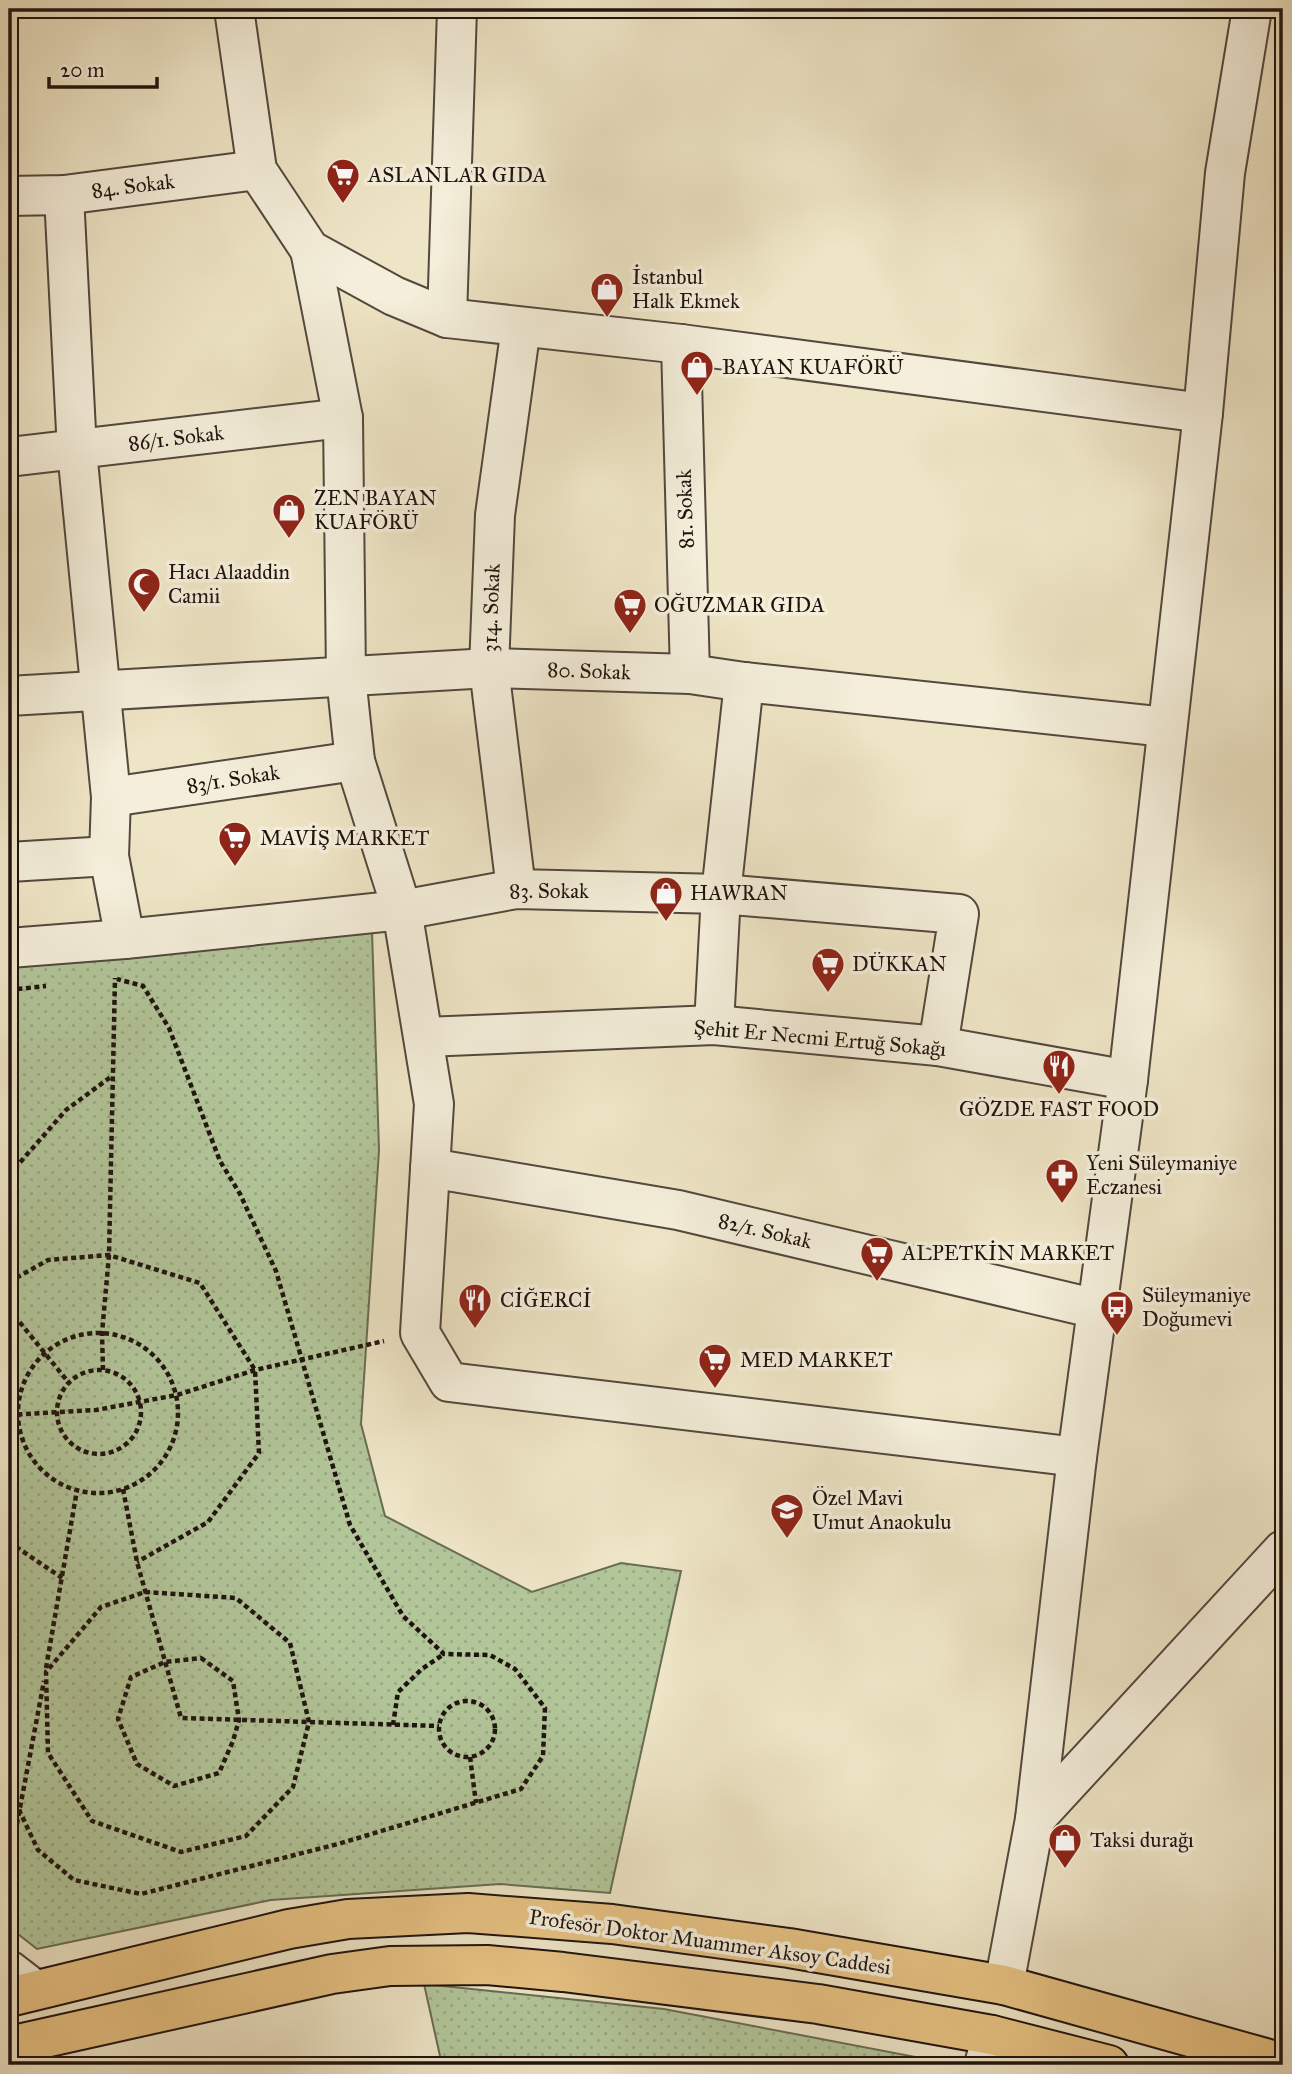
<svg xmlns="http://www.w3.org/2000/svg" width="1292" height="2074" font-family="'IM FELL Great Primer',serif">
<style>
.park{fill:url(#park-dots);stroke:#686c54;stroke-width:2}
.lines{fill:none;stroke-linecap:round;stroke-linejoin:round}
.minor-casing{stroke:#53483d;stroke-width:42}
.major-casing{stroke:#1f130f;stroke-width:42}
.path{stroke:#1f130f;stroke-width:4.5;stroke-dasharray:5 3.5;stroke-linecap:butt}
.minor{stroke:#f4eeda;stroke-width:38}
.major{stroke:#e7c283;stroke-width:38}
.labels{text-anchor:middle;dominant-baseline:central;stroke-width:7;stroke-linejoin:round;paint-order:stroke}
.poi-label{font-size:21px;fill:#1f130f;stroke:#f4eeda;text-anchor:start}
.street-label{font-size:21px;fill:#1f130f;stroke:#f4eeda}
</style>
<defs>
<pattern id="park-dots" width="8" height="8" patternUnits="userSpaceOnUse" patternTransform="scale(1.75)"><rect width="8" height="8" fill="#b2c69a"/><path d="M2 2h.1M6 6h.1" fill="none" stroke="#99a984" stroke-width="1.8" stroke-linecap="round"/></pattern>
</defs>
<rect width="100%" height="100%" fill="#eee5c6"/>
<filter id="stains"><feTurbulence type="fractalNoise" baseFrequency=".00286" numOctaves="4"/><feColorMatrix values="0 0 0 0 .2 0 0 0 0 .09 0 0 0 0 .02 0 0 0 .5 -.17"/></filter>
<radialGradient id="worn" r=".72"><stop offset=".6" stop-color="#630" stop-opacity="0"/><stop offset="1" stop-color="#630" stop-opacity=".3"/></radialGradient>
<g class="park">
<polygon points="372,931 379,1150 361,1424 385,1516 532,1592 621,1563 681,1571 610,1893 500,1884 271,1900 37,1949 9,1927 9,968"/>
<polygon points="424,1984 664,2009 942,2062 943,2065 442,2065"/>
</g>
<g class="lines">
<defs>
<g id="minor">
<polyline points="234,9 257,170 310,250 394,296 447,318 681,344 1203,413"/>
<polyline points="64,195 77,451 111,797 109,856 125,939"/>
<polyline points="9,196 64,195 257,170"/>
<polyline points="310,250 343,418 346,677 355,761 402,910 434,1104 420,1333 449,1382 1077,1457"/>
<polyline points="447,318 457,9"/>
<polyline points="681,344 690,674"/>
<polyline points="9,457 343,418"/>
<polyline points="9,696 489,668 690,674 744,682 1166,727"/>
<polyline points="111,797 355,761"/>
<polyline points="9,862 109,856"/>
<polyline points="516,889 489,668 495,515 521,327"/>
<polyline points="9,948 125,939 402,910 516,889 721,894 959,914 938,1046"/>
<polyline points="714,1025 721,894 744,682"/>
<polyline points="425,1037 714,1025 938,1046 1128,1080"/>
<polyline points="430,1168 678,1210 1097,1309"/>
<polyline points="1035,1819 1283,1550"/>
<polyline points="9,1970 35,1990"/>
<polyline points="1004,1985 1035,1819 1077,1457 1128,1080 1203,413 1225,173 1252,9"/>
<polyline points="984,2065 992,2035"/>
</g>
<g id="major">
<polyline points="9,1997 289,1929 348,1919 468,1913 612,1924 789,1948 1004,1985 1283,2063"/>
<polyline points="9,2046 332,1974 390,1966 487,1965 563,1972 818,2004 992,2035 1109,2065"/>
</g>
</defs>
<use href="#minor" class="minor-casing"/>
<use href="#major" class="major-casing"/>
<g class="path">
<polyline points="9,990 46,986"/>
<polyline points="9,1175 66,1110 112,1076"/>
<polyline points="9,1282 48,1260 109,1255 200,1283 255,1370 259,1453 208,1522 137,1562"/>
<polyline points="9,1309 69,1383"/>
<circle cx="98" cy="1413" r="80"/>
<polyline points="103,1370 102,1333 109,1255 115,978"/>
<circle cx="99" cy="1412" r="42"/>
<polyline points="9,1415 96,1410 177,1395 255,1370 384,1341"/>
<polyline points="123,1489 137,1562 181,1718 439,1726"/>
<polyline points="9,1542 62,1578"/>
<polygon points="145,1592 236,1598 290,1643 309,1722 293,1787 246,1836 181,1852 92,1821 48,1753 46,1672 101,1607"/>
<polygon points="201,1658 233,1681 239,1720 233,1741 219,1773 174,1786 137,1764 118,1719 131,1677 165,1662"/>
<polyline points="46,1668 77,1490"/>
<circle cx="467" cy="1729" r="28"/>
<polyline points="393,1725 398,1692 422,1669 444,1654"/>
<polyline points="470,1757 476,1803"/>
<polyline points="9,1777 20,1812 38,1850 74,1880 141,1894 338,1844 521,1789 543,1756 545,1708 515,1669 490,1655 444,1654 403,1616 350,1525 276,1271 240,1194 220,1161 169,1028 143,986 117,979"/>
<polyline points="9,1866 44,1681"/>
</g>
<use href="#minor" class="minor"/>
<use href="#major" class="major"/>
</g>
<defs>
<symbol id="supermarket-pin" viewBox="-11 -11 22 30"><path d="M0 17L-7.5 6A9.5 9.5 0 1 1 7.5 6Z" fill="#8f2418" stroke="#f4eeda"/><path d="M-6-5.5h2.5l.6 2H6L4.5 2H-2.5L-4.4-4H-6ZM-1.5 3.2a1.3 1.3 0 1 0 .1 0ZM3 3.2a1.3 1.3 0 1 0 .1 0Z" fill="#fff"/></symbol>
<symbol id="shop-pin" viewBox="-11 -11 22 30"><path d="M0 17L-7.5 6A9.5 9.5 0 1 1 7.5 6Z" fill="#8f2418" stroke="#f4eeda"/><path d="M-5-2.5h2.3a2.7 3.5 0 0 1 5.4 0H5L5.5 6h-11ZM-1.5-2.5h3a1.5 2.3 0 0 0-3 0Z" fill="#fff"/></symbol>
<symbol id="mosque-pin" viewBox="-11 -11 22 30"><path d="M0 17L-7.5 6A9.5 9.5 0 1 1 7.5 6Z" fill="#8f2418" stroke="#f4eeda"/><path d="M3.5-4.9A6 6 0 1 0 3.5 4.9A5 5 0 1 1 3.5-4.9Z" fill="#fff"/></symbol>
<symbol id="restaurant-pin" viewBox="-11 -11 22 30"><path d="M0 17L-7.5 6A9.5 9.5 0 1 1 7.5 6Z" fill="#8f2418" stroke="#f4eeda"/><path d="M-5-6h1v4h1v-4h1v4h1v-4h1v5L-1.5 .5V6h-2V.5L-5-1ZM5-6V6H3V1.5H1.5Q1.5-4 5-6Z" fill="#fff"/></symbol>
<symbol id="pharmacy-pin" viewBox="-11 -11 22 30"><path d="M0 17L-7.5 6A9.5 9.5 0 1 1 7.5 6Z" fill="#8f2418" stroke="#f4eeda"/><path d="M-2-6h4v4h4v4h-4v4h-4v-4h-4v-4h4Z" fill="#fff"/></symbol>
<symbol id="bus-pin" viewBox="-11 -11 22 30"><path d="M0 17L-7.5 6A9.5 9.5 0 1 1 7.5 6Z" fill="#8f2418" stroke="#f4eeda"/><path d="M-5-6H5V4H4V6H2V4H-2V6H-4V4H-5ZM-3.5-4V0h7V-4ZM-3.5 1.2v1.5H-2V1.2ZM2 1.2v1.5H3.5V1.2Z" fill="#fff"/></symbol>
<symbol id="school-pin" viewBox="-11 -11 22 30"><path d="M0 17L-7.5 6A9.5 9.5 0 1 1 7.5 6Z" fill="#8f2418" stroke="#f4eeda"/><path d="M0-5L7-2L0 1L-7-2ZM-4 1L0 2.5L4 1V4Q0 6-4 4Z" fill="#fff"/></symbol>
</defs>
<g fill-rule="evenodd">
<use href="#supermarket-pin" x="324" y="156" width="38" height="52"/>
<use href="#shop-pin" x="588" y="270" width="38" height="52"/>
<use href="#shop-pin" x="678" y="348" width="38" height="52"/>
<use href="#shop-pin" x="270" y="491" width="38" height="52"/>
<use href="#mosque-pin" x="125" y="565" width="38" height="52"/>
<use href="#supermarket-pin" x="611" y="586" width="38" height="52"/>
<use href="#supermarket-pin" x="216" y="819" width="38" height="52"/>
<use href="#shop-pin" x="647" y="874" width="38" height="52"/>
<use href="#supermarket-pin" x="809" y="945" width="38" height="52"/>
<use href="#restaurant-pin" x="1040" y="1047" width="38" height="52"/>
<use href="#pharmacy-pin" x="1043" y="1156" width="38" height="52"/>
<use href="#supermarket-pin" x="858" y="1234" width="38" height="52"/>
<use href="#restaurant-pin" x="456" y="1281" width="38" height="52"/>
<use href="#bus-pin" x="1098" y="1288" width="38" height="52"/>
<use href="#supermarket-pin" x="696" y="1341" width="38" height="52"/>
<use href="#school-pin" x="768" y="1491" width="38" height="52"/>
<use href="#shop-pin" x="1046" y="1821" width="38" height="52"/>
</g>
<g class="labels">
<g class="poi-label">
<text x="368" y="175">ASLANLAR GIDA</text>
<text x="632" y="277">İstanbul<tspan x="632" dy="24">Halk Ekmek</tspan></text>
<text x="722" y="367">BAYAN KUAFÖRÜ</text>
<text x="314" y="498">ZEN BAYAN<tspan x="314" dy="24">KUAFÖRÜ</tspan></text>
<text x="168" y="572">Hacı Alaaddin<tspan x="168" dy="24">Camii</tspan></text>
<text x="654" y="605">OĞUZMAR GIDA</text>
<text x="260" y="838">MAVİŞ MARKET</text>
<text x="690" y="893">HAWRAN</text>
<text x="852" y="964">DÜKKAN</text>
<text x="1059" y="1109" text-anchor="middle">GÖZDE FAST FOOD</text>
<text x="1086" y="1163">Yeni Süleymaniye<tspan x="1086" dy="24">Eczanesi</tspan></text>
<text x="902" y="1253">ALPETKİN MARKET</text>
<text x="1142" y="1295">Süleymaniye<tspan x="1142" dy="24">Doğumevi</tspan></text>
<text x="500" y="1300">CİĞERCİ</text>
<text x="740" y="1360">MED MARKET</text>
<text x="812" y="1498">Özel Mavi<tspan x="812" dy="24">Umut Anaokulu</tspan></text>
<text x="1090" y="1840">Taksi durağı</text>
</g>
<g class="street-label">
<text transform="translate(133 186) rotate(-7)">84. Sokak</text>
<text transform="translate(176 438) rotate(-7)">86/1. Sokak</text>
<text transform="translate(685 509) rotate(-92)">81. Sokak</text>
<text transform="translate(491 608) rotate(-88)">314. Sokak</text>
<text transform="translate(589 671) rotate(2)">80. Sokak</text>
<text transform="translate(233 779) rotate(-9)">83/1. Sokak</text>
<text x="549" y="891">83. Sokak</text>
<text transform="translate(820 1038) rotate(5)">Şehit Er Necmi Ertuğ Sokağı</text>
<text transform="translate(765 1231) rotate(13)">82/1. Sokak</text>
<text transform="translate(710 1942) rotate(8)">Profesör Doktor Muammer Aksoy Caddesi</text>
</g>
</g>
<rect width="1292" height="2074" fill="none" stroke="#eee5c6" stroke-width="35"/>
<rect x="10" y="10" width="1271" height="2053" fill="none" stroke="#1f130f" stroke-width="3.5"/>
<rect x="18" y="18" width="1257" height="2039" fill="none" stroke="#1f130f" stroke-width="2"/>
<path d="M49 77v10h108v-10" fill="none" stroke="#1f130f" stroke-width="3.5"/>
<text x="60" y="77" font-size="21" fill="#1f130f" stroke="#f4eeda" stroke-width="5" paint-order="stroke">20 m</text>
<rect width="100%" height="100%" filter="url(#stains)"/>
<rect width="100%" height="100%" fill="url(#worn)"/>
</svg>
